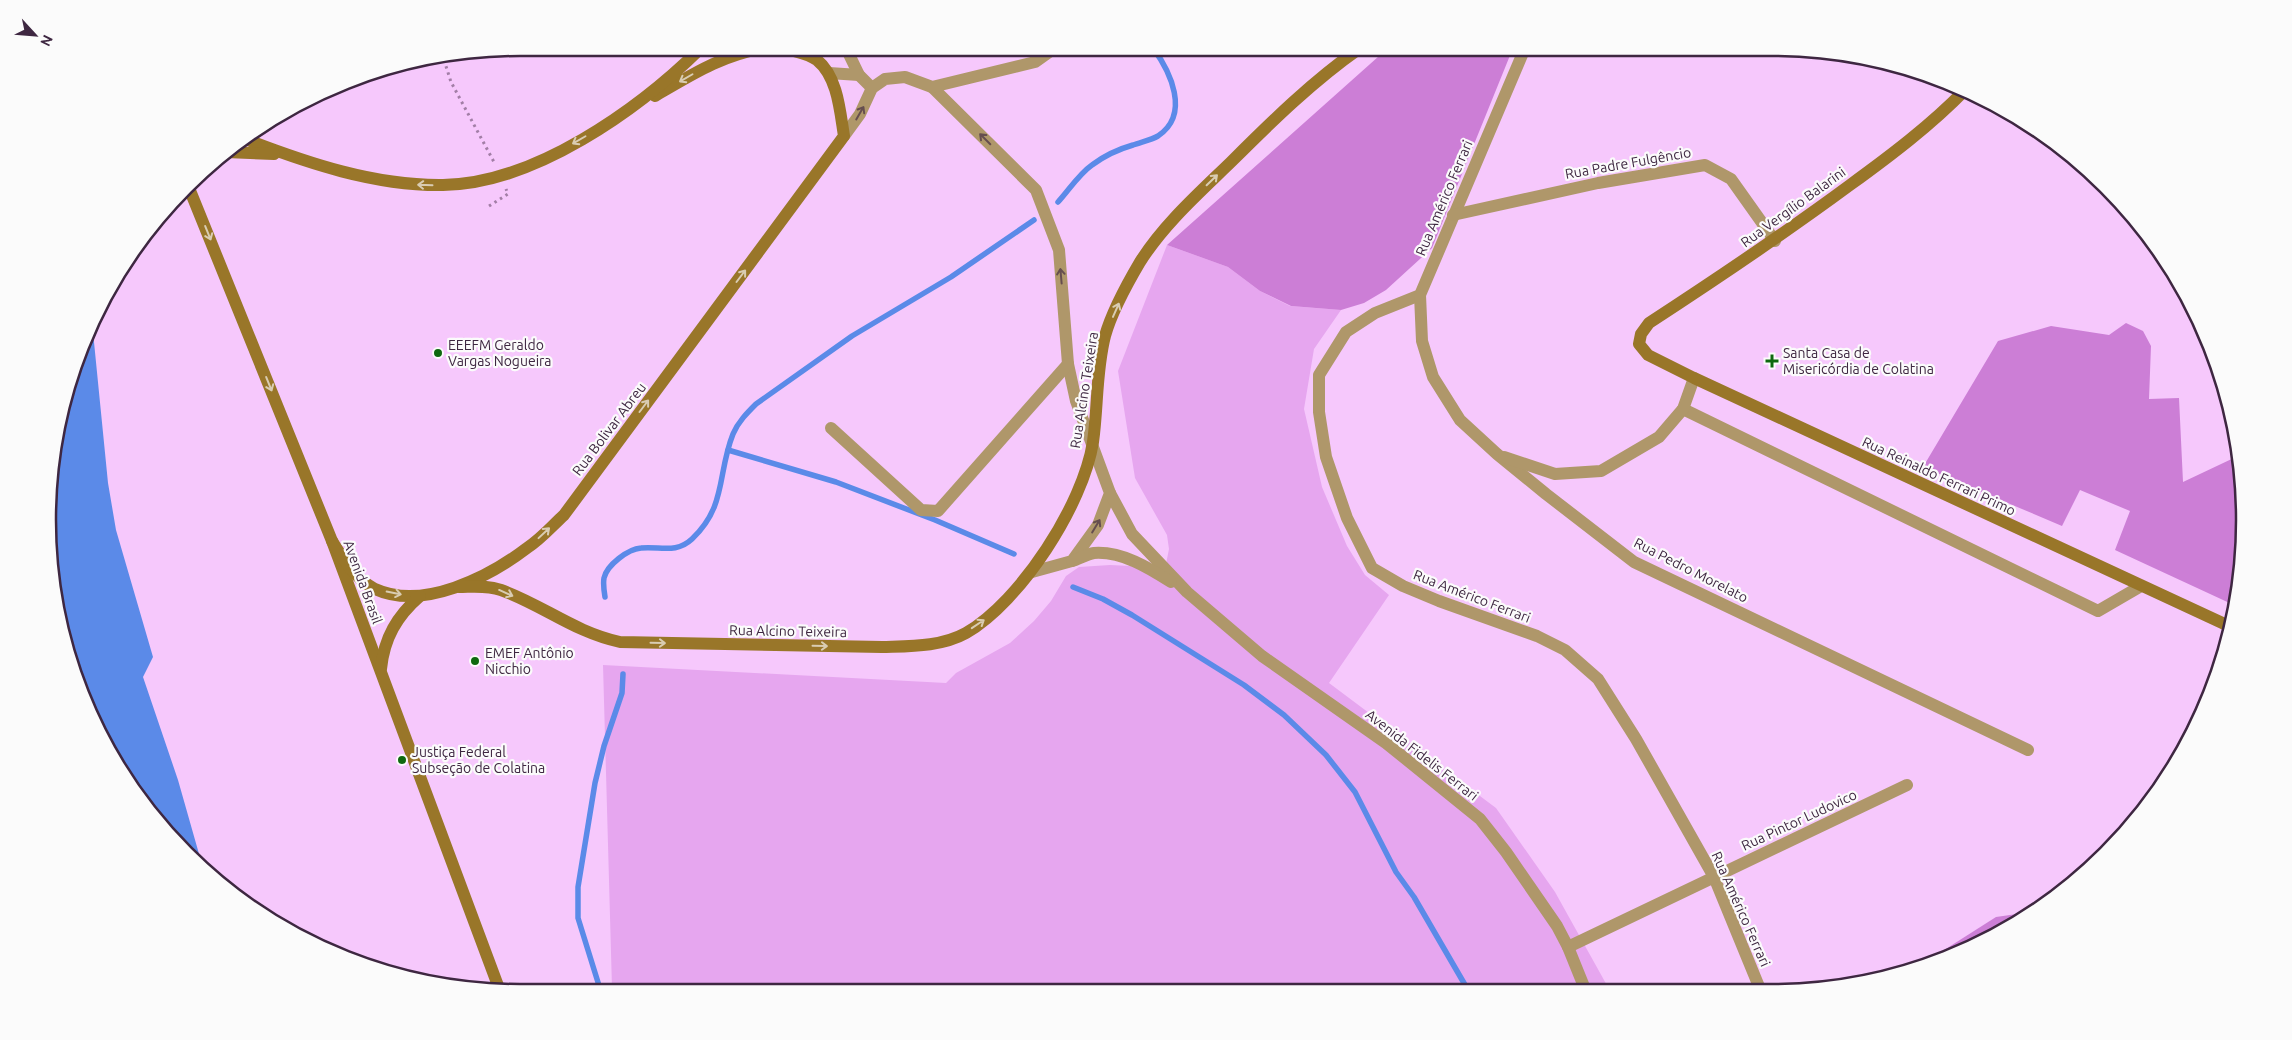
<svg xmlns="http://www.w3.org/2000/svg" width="2292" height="1040" font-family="Ubuntu,sans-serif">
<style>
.green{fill:#e6a6ef}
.forest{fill:#cc7ed6}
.water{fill:#5b8ae8}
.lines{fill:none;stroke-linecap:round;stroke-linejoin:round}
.stream{stroke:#5b8ae8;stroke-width:5.5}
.path{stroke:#a27ea6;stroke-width:3;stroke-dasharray:2.5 4;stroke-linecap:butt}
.street{stroke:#af976a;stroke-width:12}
.secondary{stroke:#997629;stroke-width:12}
.oneway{stroke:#d9ccb2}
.oneway2{stroke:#664e4f}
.poi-dot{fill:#0e680f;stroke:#fbfbfb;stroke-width:2}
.labels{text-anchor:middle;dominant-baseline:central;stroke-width:4.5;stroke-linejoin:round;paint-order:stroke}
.street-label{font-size:14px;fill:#3e2741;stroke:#fbfbfb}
.poi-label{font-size:14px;fill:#3e2741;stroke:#fbfbfb;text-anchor:start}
.rim{fill:none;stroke:#3e2741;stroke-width:2.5}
</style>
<rect width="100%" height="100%" fill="#f6c8fc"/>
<polygon class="green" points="1167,245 1228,267 1260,291 1290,306 1341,310 1314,349 1304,409 1322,487 1347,546 1365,575 1389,595 1329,683 1496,808 1555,892 1609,989 615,992 612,988 603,665 946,683 956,673 1010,643 1034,621 1051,601 1066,576 1079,567 1110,565 1151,567 1166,564 1169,549 1167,535 1135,478 1118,371"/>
<g class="forest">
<polygon points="1388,48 1513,48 1432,248 1386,290 1364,303 1341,310 1291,306 1260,291 1228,267 1167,245"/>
<polygon points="2126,323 2143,331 2151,346 2149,399 2179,398 2183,482 2238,456 2244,520 2236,606 2115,550 2130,511 2080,490 2062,526 1923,467 1998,341 2051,326 2109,335"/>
<polygon points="2031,912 1953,956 1919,966 1996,917"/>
</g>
<polygon class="water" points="93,332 108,483 116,530 153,657 143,677 178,780 203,868 111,756 57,612 48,520 57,428"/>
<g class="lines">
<g class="stream">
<path d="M1058,202C1069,190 1079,174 1092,165C1104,156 1119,149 1133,145C1141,142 1151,140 1158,136C1191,114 1170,71 1153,48"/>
<polyline points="728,450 836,482 935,520 1014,554"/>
<polyline points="1073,587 1103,599 1132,615 1244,685 1284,715 1326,755 1355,792 1396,872 1414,897 1468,990"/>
<path d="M605,597C604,591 603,584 604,578C607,565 628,549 641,548C660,546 676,554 692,539C727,506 717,474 733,434C738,422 747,413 756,404L852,336L951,277L1034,220"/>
<polyline points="601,992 578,918 578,887 595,783 604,746 622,693 623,674"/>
</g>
<g class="path">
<polyline points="444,60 451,82 494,162"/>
<polyline points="489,206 508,194 506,189"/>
</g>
<g class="street">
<polyline points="846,48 859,75 872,88"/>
<polyline points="1525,48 1420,295 1375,313 1346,332 1319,375 1319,412 1326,457 1347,518 1372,568 1403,586 1439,601 1537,636 1565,650 1598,679 1636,739 1714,877 1760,989"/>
<polyline points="829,73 859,75"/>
<polyline points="932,87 1036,190 1059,250 1068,364 1076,401 1110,493 1098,525 1072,561 1032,572"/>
<polyline points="844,136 860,114 872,88 885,79 905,77 932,87 1035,62 1049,52 1048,48"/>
<polyline points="1453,215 1598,183 1705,165 1731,179 1775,241"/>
<polyline points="1420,295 1422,341 1433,377 1460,420 1497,454 1546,494 1634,562 2028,750"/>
<polyline points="1683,409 2098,611 2141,586"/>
<polyline points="831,428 921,510 938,511 1068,364"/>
<polyline points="1504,457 1555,474 1601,471 1659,437 1683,409 1694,378"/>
<polyline points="1110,493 1132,534 1187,592 1262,656 1386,743 1480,819 1506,852 1557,926 1568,947 1585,989"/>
<path d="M1072,561C1079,559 1087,554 1094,553C1122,551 1149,568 1171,582"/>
<polyline points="1568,947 1907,785"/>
</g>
<g class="secondary">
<path d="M1965,90C1931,125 1890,156 1850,185C1785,233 1718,278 1649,323L1641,334L1639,344L1648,355L1694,378L2231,627"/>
<path d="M655,96C693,74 720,56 764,48"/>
<path d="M245,139C307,163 375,186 443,185C534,184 638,110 701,48"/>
<polyline points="226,152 274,154"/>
<polyline points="189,188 332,541 500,991"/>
<path d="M332,541C344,560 355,579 375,589C423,611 489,577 527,548C541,539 552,526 564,515L844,136C840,112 838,77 817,60C805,52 789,50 776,48"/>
<path d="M459,587C472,587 487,585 501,590C543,605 574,632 620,642L882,647C909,646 941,647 966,633C1021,601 1083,505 1093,442C1098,407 1096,371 1105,336C1112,311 1127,284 1140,262C1164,224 1199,193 1231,162C1272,121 1313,81 1360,48"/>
<path d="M381,669C384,638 397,616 420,596"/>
</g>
</g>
<defs><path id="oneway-shaft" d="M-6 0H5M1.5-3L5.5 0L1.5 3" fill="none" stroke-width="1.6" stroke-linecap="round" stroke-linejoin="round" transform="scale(1.25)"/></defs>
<g class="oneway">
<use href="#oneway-shaft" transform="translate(686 78) rotate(150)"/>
<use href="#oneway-shaft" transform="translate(579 140) rotate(150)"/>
<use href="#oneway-shaft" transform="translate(1212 180) rotate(-44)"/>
<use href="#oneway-shaft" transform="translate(425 185) rotate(-178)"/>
<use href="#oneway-shaft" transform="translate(208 233) rotate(68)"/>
<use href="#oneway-shaft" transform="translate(741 276) rotate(-53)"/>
<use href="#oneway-shaft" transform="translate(1116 310) rotate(-66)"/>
<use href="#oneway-shaft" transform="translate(269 384) rotate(68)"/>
<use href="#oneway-shaft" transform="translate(644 406) rotate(-53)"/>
<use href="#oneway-shaft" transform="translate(544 533) rotate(-43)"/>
<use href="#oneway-shaft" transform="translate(394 593) rotate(11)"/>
<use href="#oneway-shaft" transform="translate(506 593) rotate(24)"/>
<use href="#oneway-shaft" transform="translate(978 624) rotate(-34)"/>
<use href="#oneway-shaft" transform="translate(658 643) rotate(1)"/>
<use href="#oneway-shaft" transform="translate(820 646) rotate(1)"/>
</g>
<g class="oneway2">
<use href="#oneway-shaft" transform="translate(860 113) rotate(-60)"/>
<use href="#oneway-shaft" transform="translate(985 139) rotate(-135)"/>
<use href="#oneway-shaft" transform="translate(1061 276) rotate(-95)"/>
<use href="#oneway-shaft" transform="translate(1096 526) rotate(-59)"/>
</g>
<g class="poi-dot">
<circle cx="438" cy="353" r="5"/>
<path d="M1769.5 353.5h5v5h5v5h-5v5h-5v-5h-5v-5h5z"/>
<circle cx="475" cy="661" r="5"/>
<circle cx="402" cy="760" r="5"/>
</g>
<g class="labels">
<g class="street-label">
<text transform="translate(1628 163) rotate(-10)">Rua Padre Fulgêncio</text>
<text transform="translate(1444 198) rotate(-67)">Rua Américo Ferrari</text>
<text transform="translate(1793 207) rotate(-36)">Rua Vergílio Balarini</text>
<text transform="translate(1084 390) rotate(-81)">Rua Alcino Teixeira</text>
<text transform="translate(609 429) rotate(-53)">Rua Bolivar Abreu</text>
<text transform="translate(1939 476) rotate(25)">Rua Reinaldo Ferrari Primo</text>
<text transform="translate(1691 570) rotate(27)">Rua Pedro Morelato</text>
<text transform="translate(363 582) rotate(70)">Avenida Brasil</text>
<text transform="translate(1472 596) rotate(21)">Rua Américo Ferrari</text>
<text transform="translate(788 631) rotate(1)">Rua Alcino Teixeira</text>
<text transform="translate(1422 755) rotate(38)">Avenida Fidelis Ferrari</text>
<text transform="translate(1799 820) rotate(-25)">Rua Pintor Ludovico</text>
<text transform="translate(1741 909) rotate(66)">Rua Américo Ferrari</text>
</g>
<g class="poi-label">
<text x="448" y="345">EEEFM Geraldo<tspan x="448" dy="16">Vargas Nogueira</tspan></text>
<text x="1783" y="353">Santa Casa de<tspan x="1783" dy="16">Misericórdia de Colatina</tspan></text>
<text x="485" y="653">EMEF Antônio<tspan x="485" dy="16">Nicchio</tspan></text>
<text x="412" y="752">Justiça Federal<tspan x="412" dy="16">Subseção de Colatina</tspan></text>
</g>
</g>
<path d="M0 0H2292V1040H0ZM520 56H1772A464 464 0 0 1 2236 520V520A464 464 0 0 1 1772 984H520A464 464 0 0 1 56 520V520A464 464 0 0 1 520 56Z" fill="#fbfbfb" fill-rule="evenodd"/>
<path class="rim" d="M520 56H1772A464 464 0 0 1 2236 520V520A464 464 0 0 1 1772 984H520A464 464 0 0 1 56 520V520A464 464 0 0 1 520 56Z"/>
<g transform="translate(35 35) rotate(116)" stroke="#fbfbfb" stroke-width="4" paint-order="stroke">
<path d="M0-4L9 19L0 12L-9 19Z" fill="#3e2741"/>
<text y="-8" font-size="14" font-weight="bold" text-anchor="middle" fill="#3e2741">N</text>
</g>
</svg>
